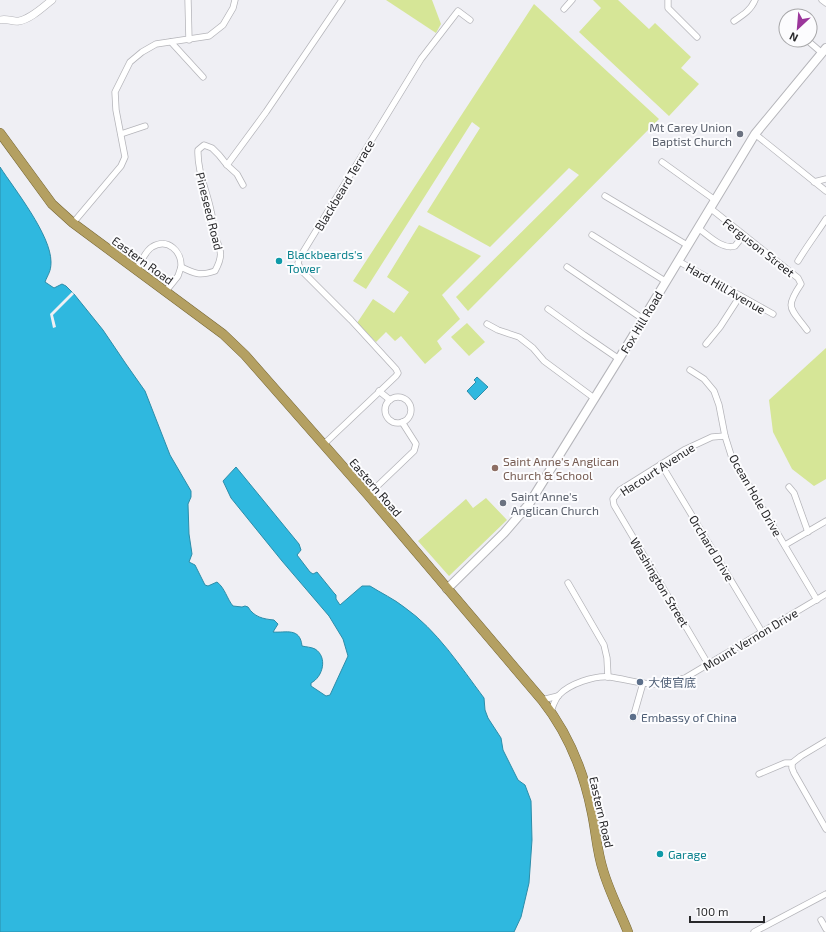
<svg xmlns="http://www.w3.org/2000/svg" width="826" height="932" font-family="'Exo 2','Noto Sans SC',sans-serif">
<style>
.green{fill:#d6e697}
.water{fill:#2fb8df;stroke:#2d8da9}
.pier{fill:#efeff4}
.lines{fill:none;stroke-linecap:round;stroke-linejoin:round}
.minor-casing{stroke:#b5b5ba;stroke-width:7}
.tertiary-casing{stroke:#b5b5ba;stroke-width:8}
.secondary-casing{stroke:#b5b5ba;stroke-width:10}
.trunk-casing{stroke:#776735;stroke-width:10}
.minor{stroke:#fff;stroke-width:5.5}
.tertiary{stroke:#fff;stroke-width:7}
.secondary{stroke:#fff;stroke-width:8}
.trunk{stroke:#b4a062;stroke-width:9}
.worship-dot{fill:#6b7280;stroke:#fcfcfe;stroke-width:1.5}
.culture-dot{fill:#0f9aa8;stroke:#fcfcfe;stroke-width:1.5}
.education-dot{fill:#8d6e63;stroke:#fcfcfe;stroke-width:1.5}
.service-dot{fill:#5c6f8a;stroke:#fcfcfe;stroke-width:1.5}
.labels{text-anchor:middle;dominant-baseline:central;stroke-width:4;stroke-linejoin:round;paint-order:stroke}
.worship-label{font-size:12px;fill:#5b616d;stroke:#fcfcfe;text-anchor:end}
.street-label{font-size:12px;fill:#28282a;stroke:#fcfcfe}
.culture-label{font-size:12px;fill:#0d838f;stroke:#fcfcfe;text-anchor:start}
.education-label{font-size:12px;fill:#785e54;stroke:#fcfcfe;text-anchor:start}
.service-label{font-size:12px;fill:#4e5e75;stroke:#fcfcfe;text-anchor:start}
</style>
<rect width="100%" height="100%" fill="#efeff4"/>
<g class="green">
<polygon points="386,0 432,0 441,24 436,33"/>
<polygon points="593,0 618,0 649,29 655,23 691,57 681,68 699,84 669,116 579,32 601,8"/>
<polygon points="534,4 659,119 468,311 456,297 579,175 569,168 490,247 427,212 480,128 472,122 366,289 353,281"/>
<polygon points="419,225 481,256 442,295 460,319 437,341 442,349 425,364 401,336 395,341 386,332 376,342 357,323 373,299 394,313 409,292 387,277"/>
<polygon points="467,323 485,342 469,356 451,337"/>
<polygon points="826,348 826,479 814,486 792,469 773,432 769,400"/>
<polygon points="486,498 507,520 449,576 418,541 466,499 473,508"/>
</g>
<g class="water">
<path d="M0,167C15,190 51,235 51,262C51,272 48,274 45,282L54,288L62,284L66,286L74,294L103,330L126,364L145,391L170,455L191,491V497L188,504L189,534L192,554L189,562L195,565L205,585L208,586L217,582C225,588 227,599 233,606L242,607L245,606L248,607C254,617 263,619 274,620L278,624L273,632C286,633 300,627 302,646C306,647 311,647 315,649C328,657 323,677 311,683V686L326,696L330,695L348,656L343,639L329,616L282,561L231,498L223,481L236,467L299,544L301,550L297,555L310,572L313,574L317,572L334,593L336,595V599L340,605L362,586H370C381,593 394,599 404,607C437,630 460,666 484,698L485,710L488,718L501,738L503,750L518,780L525,785L531,801L532,840L529,883L521,917L514,932H0Z"/>
<polygon points="477,377 488,387 475,400 467,391 476,382 474,380"/>
</g>
<polygon class="pier" points="72,292 74,294 53,315 56,327 53,328 50,314"/>
<g class="lines">
<defs>
<g id="minor">
<polyline points="188,0 189,40"/>
<polyline points="668,0 668,8 697,37"/>
<polyline points="822,0 826,3"/>
<polyline points="564,9 572,0"/>
<path d="M734,21C743,15 751,10 755,0"/>
<polyline points="807,40 822,53"/>
<polyline points="171,42 203,77"/>
<polyline points="121,134 145,126"/>
<polyline points="755,134 826,191"/>
<polyline points="662,162 715,200"/>
<polyline points="227,165 266,112 342,0"/>
<polyline points="814,182 826,179"/>
<polyline points="605,196 687,245"/>
<path d="M710,208L798,278L801,284C784,309 791,308 807,330"/>
<polyline points="73,223 121,166 125,157 116,110 115,92 130,62 142,52 156,44 209,36 223,25 233,8 235,0"/>
<path d="M698,228C708,235 722,250 735,246L739,241"/>
<polyline points="592,235 665,281"/>
<polyline points="678,261 773,314"/>
<path d="M798,261C807,246 817,233 826,219"/>
<polyline points="567,267 643,319"/>
<path d="M136,270C141,263 145,251 152,247C168,237 182,252 181,267"/>
<path d="M166,291L178,276L181,267C195,274 200,276 215,271C226,251 218,248 213,230C212,223 213,217 211,211C207,191 197,171 198,150L204,145L212,148L219,155L227,165L237,174L243,185"/>
<polyline points="548,309 584,335 619,359"/>
<polyline points="487,324 498,330 519,337 533,348 544,361 594,398"/>
<polyline points="706,344 720,327 740,296"/>
<polyline points="690,370 704,379 714,391 719,405 725,436 731,455 817,600"/>
<polyline points="379,391 390,400"/>
<circle cx="398" cy="410" r="13"/>
<polyline points="323,445 396,376 398,373 396,369 351,320 301,270 298,263 300,257 421,59 458,11 470,20"/>
<polyline points="661,464 762,632"/>
<polyline points="789,487 794,493 808,532"/>
<polyline points="368,495 414,451 416,444 402,422"/>
<polyline points="785,545 826,521"/>
<polyline points="568,583 604,645 607,658 608,677"/>
<polyline points="708,664 614,505 613,499 620,490 684,450 712,437 725,436"/>
<polyline points="542,700 558,696"/>
<path d="M551,711C553,706 555,699 559,695C569,684 595,675 610,677C625,679 640,684 655,684C666,684 675,681 685,678L826,594"/>
<polyline points="633,718 643,683"/>
<polyline points="792,763 792,768 794,773 826,829"/>
<polyline points="759,774 785,763 792,763 801,756 826,741"/>
<polyline points="821,920 826,929"/>
<polyline points="754,932 826,894"/>
</g>
<path id="tertiary" d="M0,20C7,18 12,22 19,21C31,19 43,7 52,0"/>
<polyline id="secondary" points="447,589 504,533 529,504 630,341 755,134 826,48"/>
<path id="trunk" d="M0,133L52,204L73,223L223,334L245,355L368,495L542,700C568,733 584,772 592,813C596,832 597,852 603,870C609,891 620,912 628,932"/>
</defs>
<use href="#minor" class="minor-casing"/>
<use href="#tertiary" class="tertiary-casing"/>
<use href="#secondary" class="secondary-casing"/>
<use href="#trunk" class="trunk-casing"/>
<use href="#minor" class="minor"/>
<use href="#tertiary" class="tertiary"/>
<use href="#secondary" class="secondary"/>
<use href="#trunk" class="trunk"/>
</g>
<g class="worship-dot">
<circle cx="740" cy="134" r="4"/>
<circle cx="503" cy="503" r="4"/>
</g>
<g class="culture-dot">
<circle cx="279" cy="261" r="4"/>
<circle cx="660" cy="854" r="4"/>
</g>
<circle class="education-dot" cx="495" cy="468" r="4"/>
<g class="service-dot">
<circle cx="640" cy="682" r="4"/>
<circle cx="633" cy="717" r="4"/>
</g>
<g class="labels">
<g class="worship-label">
<text x="732" y="127">Mt Carey Union<tspan x="732" dy="14">Baptist Church</tspan></text>
<text x="511" y="496" text-anchor="start">Saint Anne's<tspan x="511" dy="14">Anglican Church</tspan></text>
</g>
<g class="street-label">
<text transform="translate(344 185) rotate(-59)">Blackbeard Terrace</text>
<text transform="translate(210 211) rotate(76)">Pineseed Road</text>
<text transform="translate(759 247) rotate(38)">Ferguson Street</text>
<text transform="translate(143 260) rotate(36)">Eastern Road</text>
<text transform="translate(726 288) rotate(30)">Hard Hill Avenue</text>
<text transform="translate(641 322) rotate(-59)">Fox Hill Road</text>
<text transform="translate(657 469) rotate(-33)">Hacourt Avenue</text>
<text transform="translate(376 487) rotate(49)">Eastern Road</text>
<text transform="translate(756 495) rotate(60)">Ocean Hole Drive</text>
<text transform="translate(712 548) rotate(59)">Orchard Drive</text>
<text transform="translate(660 582) rotate(59)">Washington Street</text>
<text transform="translate(750 639) rotate(-31)">Mount Vernon Drive</text>
<text transform="translate(602 812) rotate(77)">Eastern Road</text>
</g>
<g class="culture-label">
<text x="287" y="254">Blackbeards's<tspan x="287" dy="14">Tower</tspan></text>
<text x="668" y="854">Garage</text>
</g>
<g class="education-label">
<text x="503" y="461">Saint Anne's Anglican<tspan x="503" dy="14">Church &amp; School</tspan></text>
</g>
<g class="service-label">
<text x="648" y="682">大使官底</text>
<text x="641" y="717">Embassy of China</text>
</g>
</g>
<g transform="translate(798 28) rotate(206)"><circle r="19" fill="#fcfcfe" stroke="#a7a7a9"/>
<path d="M0-3L7 15L0 10L-7 15Z" fill="#9b369b"/>
<text y="-6" font-size="11" font-weight="bold" text-anchor="middle" fill="#28282a">N</text>
</g>
<path d="M690 916v6h74v-6" fill="none" stroke="#28282a" stroke-width="2"/>
<text x="696" y="916" font-size="12" fill="#28282a" stroke="#fcfcfe" stroke-width="3" paint-order="stroke">100 m</text>
</svg>
